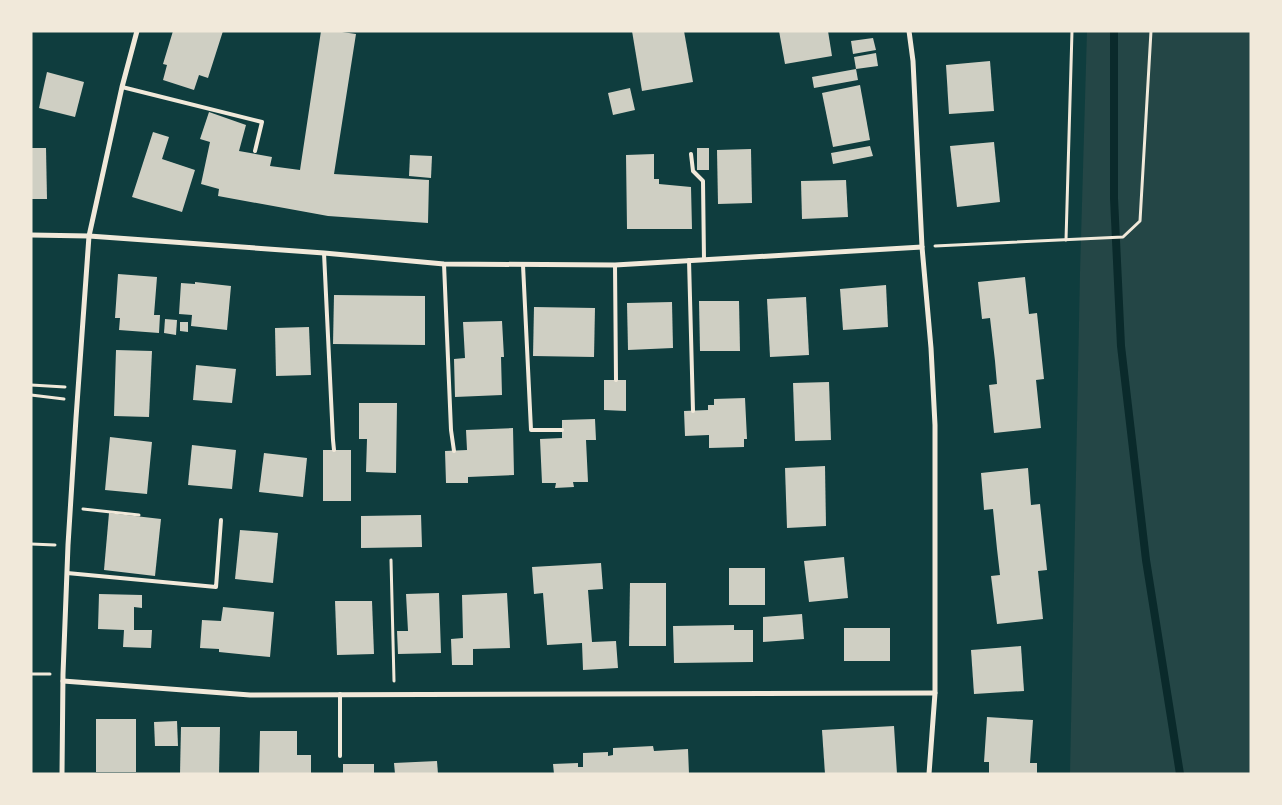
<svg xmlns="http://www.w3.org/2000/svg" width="1282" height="805" font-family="'Asap Condensed',sans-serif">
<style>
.green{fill:#244646}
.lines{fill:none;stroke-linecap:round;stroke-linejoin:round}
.stream{stroke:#0a2a2b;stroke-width:8}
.building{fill:#cfcfc3}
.path{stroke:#f1e9da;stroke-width:3}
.service{stroke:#f1e9da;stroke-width:4}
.minor{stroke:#f1e9da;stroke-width:5}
</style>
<rect width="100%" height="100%" fill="#0f3d3e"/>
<polygon class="green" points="1087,31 1251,31 1251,774 1070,774 1080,273"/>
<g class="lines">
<polyline class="stream" points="1114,31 1114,198 1121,346 1146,560 1180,774"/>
</g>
<g class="building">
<polygon points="173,31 223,31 208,78 199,75 194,90 163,80 167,65 163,64"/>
<polygon points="321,31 335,31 356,34 334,174 429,180 428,223 328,216 218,196 219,189 201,184 210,142 200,139 209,112 246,125 239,151 272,157 270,166 300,170"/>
<polygon points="632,31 684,31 693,82 642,91"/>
<polygon points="779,31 828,31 832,56 785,64"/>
<polygon points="873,38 876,50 853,54 851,41"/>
<polygon points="876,53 878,66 856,69 854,57"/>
<polygon points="990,61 994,111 949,114 946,65"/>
<polygon points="856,69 858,80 814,88 812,77"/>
<polygon points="47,72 84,82 75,117 39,108"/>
<polygon points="860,85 870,140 833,147 822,93"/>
<polygon points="630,88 635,110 613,115 608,93"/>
<polygon points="153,132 169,137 162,159 195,170 182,212 132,197"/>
<polygon points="994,142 1000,202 957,207 950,146"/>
<polygon points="870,146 873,156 833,164 831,153"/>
<polygon points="31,148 46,148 47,199 31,199"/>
<rect x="697" y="148" width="12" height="22"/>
<polygon points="751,149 752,203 718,204 717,150"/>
<polygon points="654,154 654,179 659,179 659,184 691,187 692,229 627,229 626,155"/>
<polygon points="410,155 432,156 431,178 409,176"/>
<polygon points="846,180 848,217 802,219 801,181"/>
<polygon points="118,274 157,277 154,315 160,315 159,333 119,330 120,318 115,318"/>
<polygon points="1025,277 1029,314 1037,313 1044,379 1036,380 1041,428 994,433 989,385 997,384 995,361 990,318 982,319 978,282"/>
<polygon points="195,282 231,286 227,330 191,326 192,315 179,314 181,283 195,284"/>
<polygon points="886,285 888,327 843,330 840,289"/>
<polygon points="334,295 425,296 425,345 333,344"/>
<polygon points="806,297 809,355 770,357 767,299"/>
<polygon points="699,301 739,301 740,351 700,351"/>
<polygon points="672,302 673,348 628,350 627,303"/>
<polygon points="534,307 595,308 594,357 533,356"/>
<polygon points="165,319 177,320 176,335 164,333"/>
<polygon points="502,321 504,357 501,357 502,395 455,397 454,359 465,358 463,322"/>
<polygon points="180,322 188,322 188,332 180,331"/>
<polygon points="309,327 311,375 276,376 275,328"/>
<polygon points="116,350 152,351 149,417 114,416"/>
<polygon points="196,365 236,369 232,403 193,400"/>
<polygon points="604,380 626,380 626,411 604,410"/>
<polygon points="829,382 831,440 795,441 793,383"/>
<polygon points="745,398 747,439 744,439 744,447 709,448 709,435 685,436 684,411 708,410 708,405 714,405 714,399"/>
<polygon points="359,403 397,403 396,473 366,472 367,439 359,439"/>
<polygon points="595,419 596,440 586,440 588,482 573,482 574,487 555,488 556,483 542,483 540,439 562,438 562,420"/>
<polygon points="513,428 514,475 468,477 468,483 446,483 445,451 467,450 466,430"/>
<polygon points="110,437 152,442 147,494 105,490"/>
<polygon points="192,445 236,450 232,489 188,485"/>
<rect x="323" y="450" width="28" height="51"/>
<polygon points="264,453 307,458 303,497 259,492"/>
<polygon points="825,466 826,526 787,528 785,468"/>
<polygon points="1028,468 1031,505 1040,504 1047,570 1038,571 1043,619 997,624 991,576 1000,575 997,549 993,509 984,510 981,473"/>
<polygon points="109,513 161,519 155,576 104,570"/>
<polygon points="421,515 422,547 361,548 361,516"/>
<polygon points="240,530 278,533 273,583 235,579"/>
<polygon points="844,557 848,598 809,602 804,561"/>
<polygon points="601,563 603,589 588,590 592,642 616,641 618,668 583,670 582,643 547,645 543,593 534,594 532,567"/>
<rect x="729" y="568" width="36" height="37"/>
<polygon points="630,583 666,583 666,646 629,646"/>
<polygon points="439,593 441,653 398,654 397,631 408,631 406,594"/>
<polygon points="507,593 510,648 473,649 473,665 452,665 451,639 463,638 462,595"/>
<polygon points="99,594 142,595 142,608 134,607 134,630 152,630 151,648 123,647 124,630 98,629"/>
<polygon points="335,601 372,601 374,654 337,655"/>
<polygon points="223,607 274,612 270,657 219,652 219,649 200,648 202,620 221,621"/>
<polygon points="802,614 804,639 763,642 763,617"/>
<polygon points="734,625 734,630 753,630 753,662 674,663 673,626"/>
<rect x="844" y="628" width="46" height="33"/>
<polygon points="1021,646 1024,691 974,694 971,650"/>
<polygon points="987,717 1033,720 1030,763 1037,763 1037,774 989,774 989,762 984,762"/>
<rect x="96" y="719" width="40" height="53"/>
<polygon points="177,721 178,746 155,746 154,722"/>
<polygon points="894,726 897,774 825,774 822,730"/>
<polygon points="181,727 220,727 219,774 180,774"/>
<polygon points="260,731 297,731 297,755 311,755 311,774 259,774"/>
<polygon points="653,746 654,751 688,749 689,774 554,774 553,764 578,763 578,767 583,767 583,753 608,752 608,756 613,755 613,748"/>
<polygon points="437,761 438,774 395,774 394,763"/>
<rect x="343" y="764" width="31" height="10"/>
</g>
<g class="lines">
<g class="path">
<polyline points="1066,240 1072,31"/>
<polyline points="935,246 1123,237 1140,221 1151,31"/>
<polyline points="31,385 65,387"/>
<polyline points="31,395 64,399"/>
<polyline points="83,509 139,515"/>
<polyline points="31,544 55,545"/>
<polyline points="391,560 394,681"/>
<polyline points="31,674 50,674"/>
</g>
<g class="service">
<polyline points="122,87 262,122 255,151"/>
<polyline points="691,154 693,171 703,181 704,260"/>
<polyline points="324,253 333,440 334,450"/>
<polyline points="689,260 693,411"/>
<polyline points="444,264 451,430 454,451"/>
<polyline points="523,265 531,430 562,430"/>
<polyline points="615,265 616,380"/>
<polyline points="67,573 216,587 221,520"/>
<polyline points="340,694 340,756"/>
</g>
<g class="minor">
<polyline points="909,31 913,61 922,247 931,348 935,425 935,693 929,774"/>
<polyline points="31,235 89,236 324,253 444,264 615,265 922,247"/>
<polyline points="63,681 250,695 935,693"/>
<polyline points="62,774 63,674 68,545 76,418 89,236 122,87 137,31"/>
</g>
</g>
<rect width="1282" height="805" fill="none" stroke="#f1e9da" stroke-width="65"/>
</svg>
